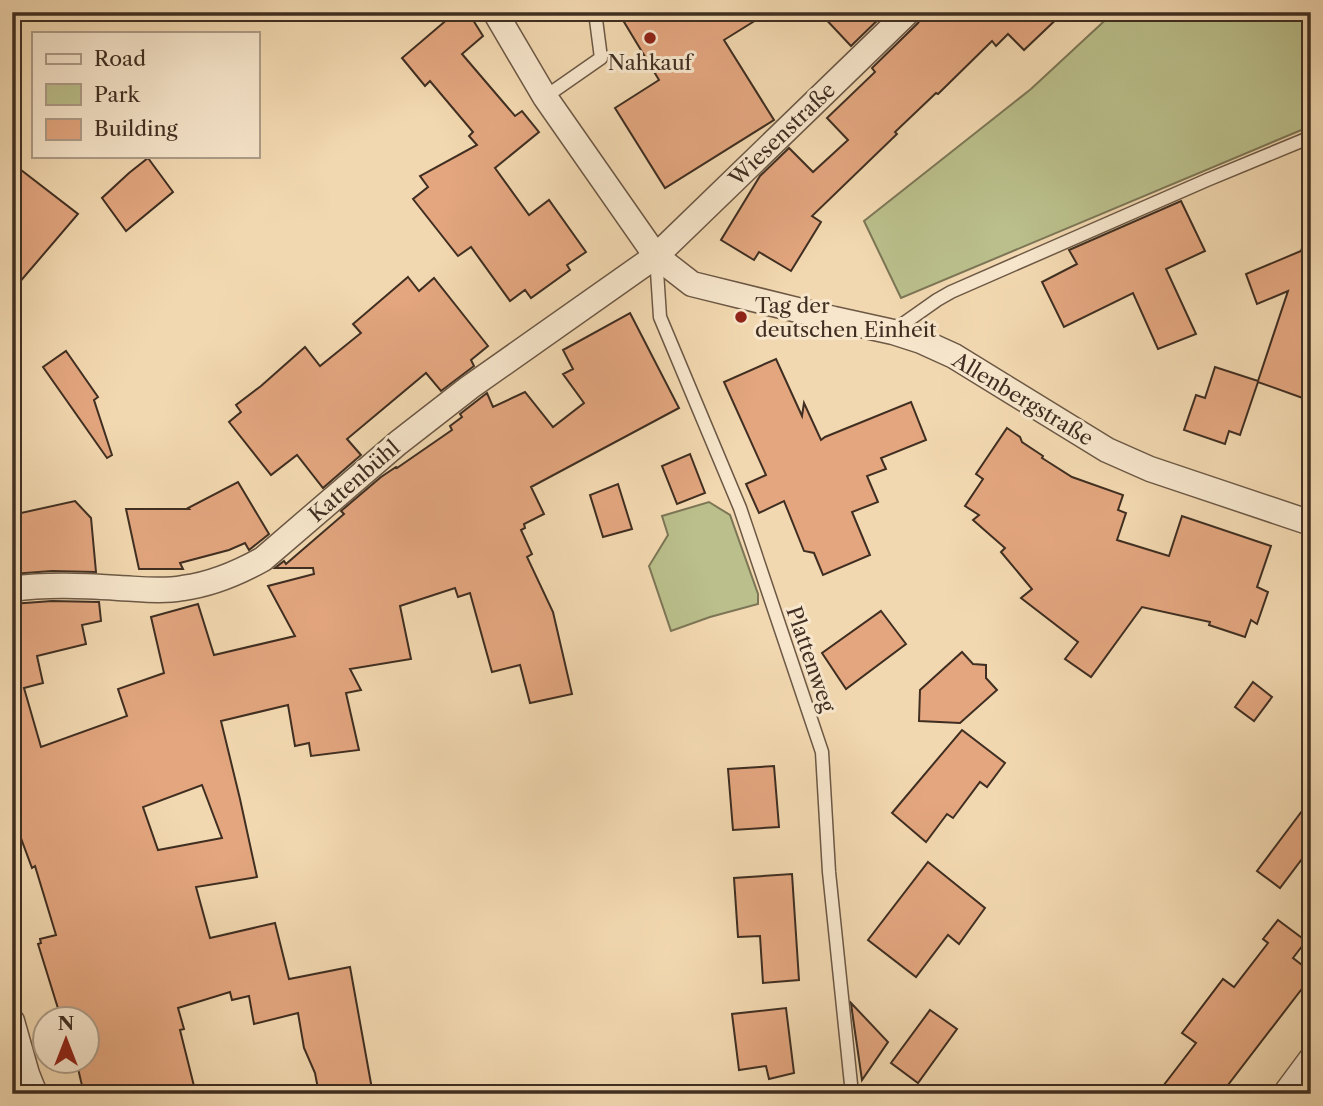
<svg xmlns="http://www.w3.org/2000/svg" width="1323" height="1106" font-family="'Libre Caslon Text',serif">
<style>
.green{fill:#babf8b;stroke:#7c7656;stroke-width:2}
.building{fill:#e3a67f;stroke:#3f2e21;stroke-width:2;fill-rule:evenodd}
.lines{fill:none;stroke-linecap:round;stroke-linejoin:round}
.service-casing{stroke:#6c5845;stroke-width:15}
.minor-casing{stroke:#6c5845;stroke-width:27}
.service{stroke:#f7e6cc;stroke-width:12}
.minor{stroke:#f7e6cc;stroke-width:24}
.poi-dot{fill:#8f2418;stroke:#f7e6cc;stroke-width:2.5}
.labels{text-anchor:middle;dominant-baseline:central;stroke-width:6;stroke-linejoin:round;paint-order:stroke}
.poi-label{font-size:21px;fill:#3f2e21;stroke:#f7e6cc}
.street-label{font-size:21px;fill:#3f2e21;stroke:#f7e6cc}
</style>
<rect width="100%" height="100%" fill="#f2d8b0"/>
<filter id="stains"><feTurbulence type="fractalNoise" baseFrequency=".00286" numOctaves="4"/><feColorMatrix values="0 0 0 0 .2 0 0 0 0 .09 0 0 0 0 .02 0 0 0 .5 -.17"/></filter>
<radialGradient id="worn" r=".72"><stop offset=".6" stop-color="#630" stop-opacity="0"/><stop offset="1" stop-color="#630" stop-opacity=".3"/></radialGradient>
<g class="green">
<polygon points="1114,12 1311,12 1311,126 901,298 864,221 1031,89"/>
<polygon points="709,502 730,515 758,594 758,604 710,617 671,631 649,566 668,535 662,516"/>
</g>
<g class="building">
<polygon points="456,12 468,12 483,36 462,54 515,116 522,111 539,132 495,168 529,215 549,200 586,252 567,265 570,270 531,298 525,290 510,301 471,247 458,256 413,199 428,187 420,176 477,145 469,136 473,132 430,81 425,86 402,58"/>
<polygon points="618,12 769,12 724,40 774,120 665,188 615,108 659,80"/>
<polygon points="819,12 886,12 851,46"/>
<polygon points="922,12 1064,12 1024,50 1008,34 996,46 992,41 938,94 936,93 895,132 897,134 812,216 821,222 791,271 759,252 754,260 721,240 760,176 789,148 813,172 848,140 827,118 875,72 872,68 918,23 922,17"/>
<polygon points="148,158 173,192 126,231 102,198 129,173"/>
<polygon points="12,163 78,214 12,291"/>
<polygon points="1181,201 1205,251 1166,269 1196,334 1158,349 1133,293 1064,327 1042,282 1077,264 1069,250"/>
<polygon points="1306,237 1311,238 1311,401 1258,382 1240,435 1229,431 1225,444 1184,430 1196,395 1205,398 1215,367 1258,381 1288,291 1257,304 1246,274 1301,251"/>
<polygon points="408,277 419,291 434,278 488,346 471,360 474,366 441,391 426,373 347,439 361,455 323,488 297,455 271,475 229,422 241,412 236,405 261,386 305,347 320,366 361,333 353,324"/>
<path d="M630,313L679,408L531,487L544,514L524,524L525,528L521,530L532,554L527,557L553,612L572,694L530,703L520,665L492,672L470,593L458,597L455,588L400,606L411,659L350,669L361,690L346,693L359,750L311,756L309,743L295,746L288,705L221,721L240,799L257,877L196,887L210,938L275,923L289,979L350,967L372,1089L345,1094H319L315,1073L304,1048L298,1013L254,1024L249,996L232,1000L230,992L178,1008L184,1029L180,1030L196,1094H84L76,1060H88V1018H61L38,944L41,943L40,939L56,935L35,866L32,868L12,814V604L52,601L99,602L101,621L82,625L86,644L37,656L43,683L24,688L41,747L127,716L118,689L164,673L151,617L198,604L214,655L295,636L268,586L314,574L313,568H275L284,561L286,564L344,514L341,511L381,477L396,467L397,468L452,430L450,426L462,417L460,414L487,393L493,407L525,392L553,427L584,403L563,374L573,369L563,350ZM202,785L222,838L158,850L143,807Z"/>
<polygon points="66,351 98,397 94,400 112,455 107,458 43,367"/>
<polygon points="776,359 802,416 804,403 821,440 825,437 911,402 926,440 881,458 886,469 867,476 878,502 852,512 870,555 823,575 814,553 804,551 784,501 759,513 746,484 766,475 724,382"/>
<polygon points="1007,428 1020,437 1022,442 1043,456 1042,458 1072,477 1123,495 1118,510 1126,513 1117,540 1169,556 1182,516 1271,546 1257,587 1268,592 1257,624 1251,620 1245,637 1209,625 1210,622 1142,607 1091,677 1065,659 1078,642 1021,598 1032,589 1001,552 1005,548 973,520 979,515 965,506 983,479 976,474"/>
<polygon points="690,454 705,493 677,504 662,466"/>
<polygon points="238,482 269,534 249,550 245,543 229,550 180,563 183,569 139,569 126,509 189,509 188,508"/>
<polygon points="618,484 632,529 603,537 590,495"/>
<polygon points="75,501 91,518 96,572 52,571 12,574 12,515"/>
<polygon points="881,611 906,644 846,689 822,653"/>
<polygon points="962,652 973,664 986,665 986,678 997,690 960,723 919,721 920,690"/>
<polygon points="1253,682 1272,697 1254,721 1235,707"/>
<polygon points="962,730 1005,763 987,787 980,782 953,818 947,814 926,842 892,813"/>
<polygon points="774,766 779,827 733,830 728,769"/>
<polygon points="1311,799 1311,847 1280,888 1257,871"/>
<polygon points="928,862 985,908 959,944 948,935 916,977 868,940"/>
<polygon points="792,874 799,980 763,983 760,936 738,937 734,878"/>
<polygon points="1278,920 1306,941 1293,958 1311,972 1311,977 1221,1094 1157,1094 1196,1043 1182,1033 1223,979 1234,987 1268,943 1263,939"/>
<polygon points="851,1003 888,1042 862,1080 853,1018"/>
<polygon points="786,1008 794,1073 769,1079 766,1066 739,1070 732,1014"/>
<polygon points="930,1010 957,1029 918,1083 891,1063"/>
</g>
<g class="lines">
<defs>
<g id="service">
<polyline points="545,97 601,58 595,12"/>
<polyline points="656,256 660,317 740,508 822,752 829,872 852,1094"/>
<polyline points="893,331 937,300 951,292 1207,180 1311,137"/>
</g>
<g id="minor">
<polyline points="495,12 545,97 656,256 692,284 834,319 893,332 921,341 954,356 1107,450 1150,469 1311,523"/>
<path d="M12,589C48,584 83,586 119,588C140,589 162,592 183,588C213,584 238,573 263,559L398,443L470,387L656,256L908,12"/>
<polyline points="12,1021 27,1074 35,1094"/>
<polyline points="1285,1094 1311,1059"/>
</g>
</defs>
<use href="#service" class="service-casing"/>
<use href="#minor" class="minor-casing"/>
<use href="#service" class="service"/>
<use href="#minor" class="minor"/>
</g>
<g class="poi-dot">
<circle cx="650" cy="38" r="7"/>
<circle cx="741" cy="317" r="7"/>
</g>
<g class="labels">
<g class="poi-label">
<text x="650" y="62">Nahkauf</text>
<text x="755" y="305" text-anchor="start">Tag der<tspan x="755" dy="24">deutschen Einheit</tspan></text>
</g>
<g class="street-label">
<text transform="translate(782 134) rotate(-44)">Wiesenstraße</text>
<text transform="translate(1023 399) rotate(31)">Allenbergstraße</text>
<text transform="translate(354 481) rotate(-41)">Kattenbühl</text>
<text transform="translate(811 659) rotate(71)">Plattenweg</text>
</g>
</g>
<rect width="1323" height="1106" fill="none" stroke="#f2d8b0" stroke-width="42"/>
<rect x="14" y="14" width="1295" height="1078" fill="none" stroke="#3f2e21" stroke-width="3.5"/>
<rect x="21" y="21" width="1281" height="1064" fill="none" stroke="#3f2e21" stroke-width="2"/>
<rect x="32" y="32" width="228" height="126" fill="#f7e6cc" stroke="#ad9c88" stroke-width="2"/>
<rect x="46" y="54" width="35" height="10" fill="#f7e6cc" stroke="#ad9c88" stroke-width="2"/>
<text x="94" y="66" font-size="21" fill="#3f2e21">Road</text>
<rect x="46" y="84" width="35" height="21" fill="#babf8b" stroke="#ad9c88" stroke-width="2"/>
<text x="94" y="102" font-size="21" fill="#3f2e21">Park</text>
<rect x="46" y="119" width="35" height="21" fill="#e3a67f" stroke="#ad9c88" stroke-width="2"/>
<text x="94" y="136" font-size="21" fill="#3f2e21">Building</text>
<g transform="translate(66 1040)"><circle r="33" fill="#f7e6cc" stroke="#ad9c88" stroke-width="2"/>
<path d="M0-5L12 26L0 18L-12 26Z" fill="#8f2418"/>
<text y="-10" font-size="19" font-weight="bold" text-anchor="middle" fill="#3f2e21">N</text>
</g>
<rect width="100%" height="100%" filter="url(#stains)"/>
<rect width="100%" height="100%" fill="url(#worn)"/>
</svg>
